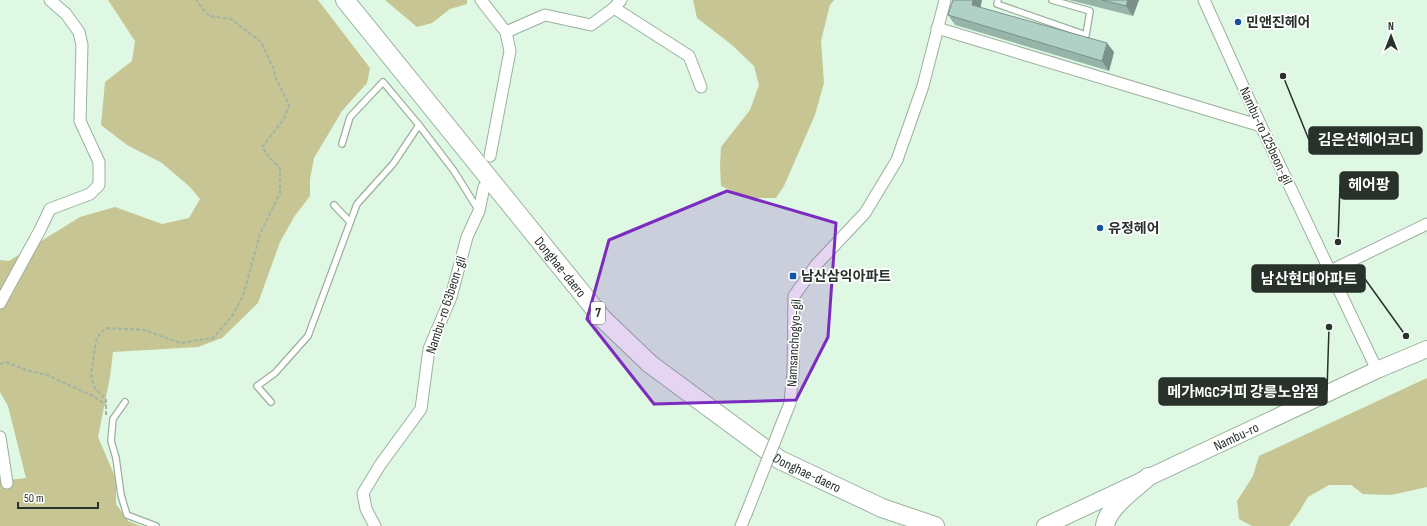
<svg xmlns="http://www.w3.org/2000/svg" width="1427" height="526" font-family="'Sofia Sans Condensed','Noto Sans KR',sans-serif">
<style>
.forest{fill:#c6c593}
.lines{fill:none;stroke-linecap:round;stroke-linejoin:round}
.lane-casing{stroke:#9ab19d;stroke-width:8}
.street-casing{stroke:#9ab19d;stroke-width:13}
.secondary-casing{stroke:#9ab19d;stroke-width:18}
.primary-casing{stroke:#9ab19d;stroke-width:20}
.path{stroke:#a2b5a5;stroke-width:2;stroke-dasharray:4 2;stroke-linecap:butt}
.lane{stroke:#fff;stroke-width:5.5}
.street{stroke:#fff;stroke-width:11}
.secondary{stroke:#fff;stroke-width:16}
.primary{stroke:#fff;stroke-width:18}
.street-bridge-casing{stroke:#9ab19d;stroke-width:13;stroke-linecap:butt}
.street-bridge{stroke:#fff;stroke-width:11}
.wall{fill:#97b4a9}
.shaded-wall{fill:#7b928a}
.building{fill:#b0d1c5;stroke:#7b928a}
.marked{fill:#7b2cbf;fill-opacity:0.2;stroke:#7b2cbf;stroke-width:3;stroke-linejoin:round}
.poi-dot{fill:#1652a3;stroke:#fff;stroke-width:1.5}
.labels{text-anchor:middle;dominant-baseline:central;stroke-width:3.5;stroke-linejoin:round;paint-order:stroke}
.shield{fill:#fff;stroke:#686f6a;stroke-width:1}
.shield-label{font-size:13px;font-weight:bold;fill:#28312a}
.poi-label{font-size:14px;font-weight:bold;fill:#28312a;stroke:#fff;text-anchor:start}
.street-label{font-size:14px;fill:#28312a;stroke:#fff}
.leader{fill:none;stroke:#28312a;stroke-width:1.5}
.callout-dot{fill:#28312a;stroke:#fff;stroke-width:1.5}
.callout{fill:#28312a;stroke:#28312a;stroke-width:1.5}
.callout-label{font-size:15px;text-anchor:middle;font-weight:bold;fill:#fff}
</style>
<rect width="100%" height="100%" fill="#dff8e3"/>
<g class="forest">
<polygon points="108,0 318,0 370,68 367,83 342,111 314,158 310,179 310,196 294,217 280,242 258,303 222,338 198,347 113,352 110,377 98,437 116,479 116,504 128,521 140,526 0,526 0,477 9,480 26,478 8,406 0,392 0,260 9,261 80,217 115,207 162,224 189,218 200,199 190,187 162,163 127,145 101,125 105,82 132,61 135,41"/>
<polygon points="385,0 467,0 467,4 450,9 432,23 417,27"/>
<polygon points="693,0 834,0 830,5 821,41 824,83 815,115 784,186 776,198 749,198 721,186 720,166 721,147 750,110 759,85 754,66 732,45 697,18"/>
<polygon points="1427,378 1427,487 1391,495 1363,494 1351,485 1329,485 1308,497 1299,512 1289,526 1252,526 1239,519 1237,501 1253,476 1259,456"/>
</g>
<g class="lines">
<defs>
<g id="lane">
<polyline points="998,0 997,4 1086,35 1090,11 1052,0"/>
<polyline points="342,144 350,117 383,82 419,125"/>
<polyline points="334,205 350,222"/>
<polyline points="125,402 113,419 111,441 116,458 121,495 127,515 156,526"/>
<polyline points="271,402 257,386 275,373 308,336 357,204 393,164 419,125 454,171 479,211"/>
</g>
<g id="street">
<polyline points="481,0 506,32 510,51 490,156"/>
<polyline points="1204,0 1261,126 1377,370"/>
<polyline points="614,8 689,56 701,87"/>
<polyline points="937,28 1261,126"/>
<polyline points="506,32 545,15 591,25 614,8 621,0"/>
<polyline points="1330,271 1427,224"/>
<polyline points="0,303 40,230 50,209 90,194 99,185 99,162 80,121 82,45 79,32 66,14 50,0"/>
<polyline points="790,403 793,372 794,296 816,265 865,213 897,160 923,86 945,0"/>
<polyline points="0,437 7,483"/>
<polyline points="375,526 366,509 363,493 380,465 421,409 429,349 451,297 467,237 479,211 484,187"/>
<polyline points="741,526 746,514"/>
</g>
<g id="secondary">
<path id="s1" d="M1045,526L1377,370L1427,349"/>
</g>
<g id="primary">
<path id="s2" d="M345,0L602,318L650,364L780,460L882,508L935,526"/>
<path d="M1105,526C1107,508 1135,489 1148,477"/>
</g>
</defs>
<use href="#lane" class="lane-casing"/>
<use href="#street" class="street-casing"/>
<use href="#secondary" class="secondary-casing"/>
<use href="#primary" class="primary-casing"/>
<g class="path">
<polyline points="0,364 6,362 26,370 47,375 93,396 106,405"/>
<polyline points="106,415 106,400 94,387 91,375 96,341 100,333 107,328 144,330 180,343 213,338 232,316 243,296 260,234 280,193 280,168 269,157 262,147 284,119 289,105 275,77 274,70 261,42 231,19 209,16 196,0"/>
</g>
<use href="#lane" class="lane"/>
<use href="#street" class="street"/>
<use href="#secondary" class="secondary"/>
<use href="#primary" class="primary"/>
<defs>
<polyline id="street-bridge" points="746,514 790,403"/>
</defs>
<use href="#street-bridge" class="street-bridge-casing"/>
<use href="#street-bridge" class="street-bridge"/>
</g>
<g class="wall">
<polygon points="1069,0 1139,0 1133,16"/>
<polygon points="980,8 1114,52 1109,71 955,25 948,15"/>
</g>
<g class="shaded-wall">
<polygon points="973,0 982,0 979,15 972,5"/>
<polygon points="1128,0 1139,0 1133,16 1126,6"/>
<polygon points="1107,43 1114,52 1109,71 1102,61"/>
</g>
<g class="building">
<polygon points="953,0 973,0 972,5 1107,43 1102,61 948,15"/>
<polygon points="1102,0 1128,0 1126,6"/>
</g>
<path class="marked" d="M727,191L836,223L828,337L796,400L654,404L587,319L609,240Z"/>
<g class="poi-dot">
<circle cx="1238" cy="22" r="4"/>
<circle cx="1100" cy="228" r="4"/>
<rect x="789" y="272" width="8" height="8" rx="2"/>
</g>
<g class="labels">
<rect class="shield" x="591" y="302" width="14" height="22" rx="3"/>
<g class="shield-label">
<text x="598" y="313">7</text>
</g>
<g class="poi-label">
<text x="1246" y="22">민앤진헤어</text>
<text x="1108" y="228">유정헤어</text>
<text x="801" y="276">남산삼익아파트</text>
</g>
<g class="street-label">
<text transform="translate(1266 136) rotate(65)">Nambu-ro 125beon-gil</text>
<text stroke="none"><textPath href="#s2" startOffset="343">Donghae-daero</textPath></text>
<text transform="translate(446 305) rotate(-72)">Nambu-ro 63beon-gil</text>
<text transform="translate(794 343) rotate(-87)">Namsanchogyo-gil</text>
<text stroke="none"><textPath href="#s1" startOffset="211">Nambu-ro</textPath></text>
<text stroke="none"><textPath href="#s2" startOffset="667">Donghae-daero</textPath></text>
</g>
</g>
<path class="leader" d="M1283 76L1309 140M1338 242L1340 185M1406 336L1365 279M1329 327L1327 391"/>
<g class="callout-dot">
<circle cx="1283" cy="76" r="4"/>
<circle cx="1338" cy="242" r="4"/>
<circle cx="1406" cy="336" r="4"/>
<circle cx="1329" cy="327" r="4"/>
</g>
<g class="callout">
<rect x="1309" y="127" width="113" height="27" rx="4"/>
<rect x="1340" y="172" width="58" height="27" rx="4"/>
<rect x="1252" y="265" width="113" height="27" rx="4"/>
<rect x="1159" y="378" width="168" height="27" rx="4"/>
</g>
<g class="callout-label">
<text x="1366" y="145">김은선헤어코디</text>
<text x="1369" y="190">헤어팡</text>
<text x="1309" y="284">남산현대아파트</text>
<text x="1243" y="397">메가MGC커피 강릉노암점</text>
</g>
<g transform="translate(1391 36)" stroke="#ffffff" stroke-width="3" paint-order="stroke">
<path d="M0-3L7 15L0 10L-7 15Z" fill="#28312a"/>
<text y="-6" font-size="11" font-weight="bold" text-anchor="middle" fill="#28312a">N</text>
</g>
<path d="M18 502v6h80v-6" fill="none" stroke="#28312a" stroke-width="2"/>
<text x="24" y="502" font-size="12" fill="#28312a" stroke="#ffffff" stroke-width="3" paint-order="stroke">50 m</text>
</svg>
